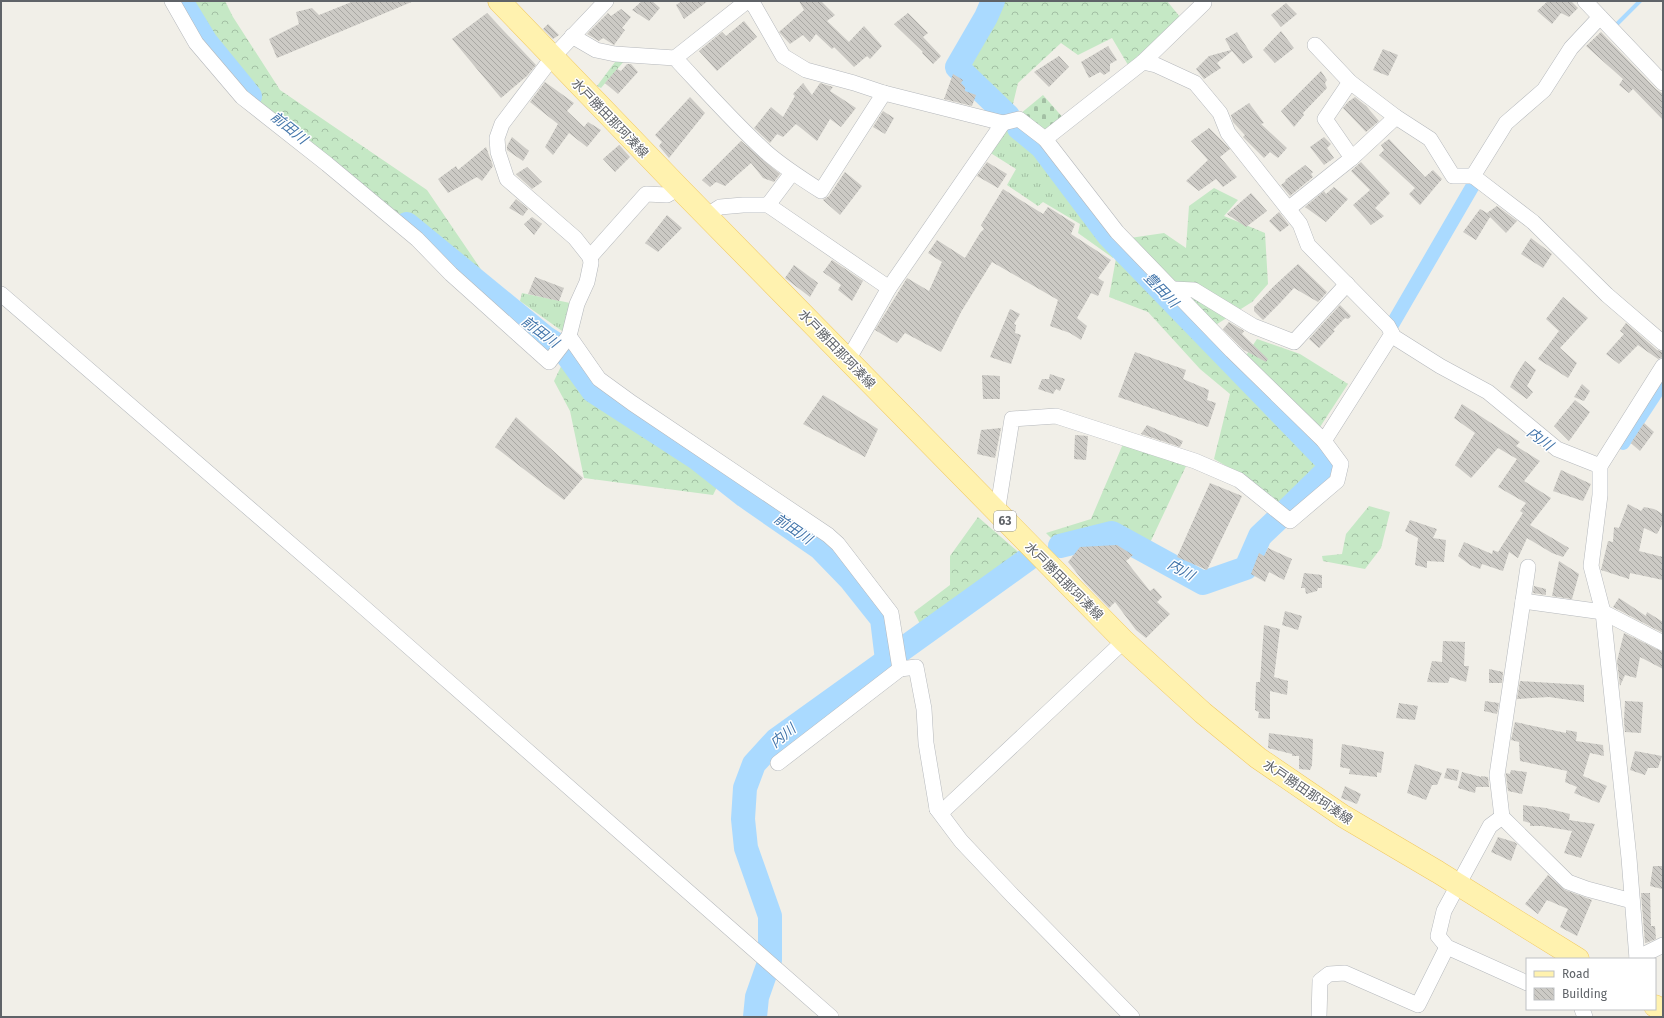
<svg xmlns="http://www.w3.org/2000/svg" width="1664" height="1018" font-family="'Fira Sans','Noto Sans JP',sans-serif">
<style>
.grass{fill:url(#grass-tufts)}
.forest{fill:url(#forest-crowns)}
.cemetery{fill:url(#cemetery-stones)}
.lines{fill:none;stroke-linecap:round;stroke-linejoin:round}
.stream{stroke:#aadaff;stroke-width:4}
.canal{stroke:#aadaff;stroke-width:14}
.river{stroke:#aadaff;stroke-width:24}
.building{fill:url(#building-back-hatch)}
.minor-casing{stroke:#b5b8bc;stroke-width:16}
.primary-casing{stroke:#f2c960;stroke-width:23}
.minor{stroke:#fff;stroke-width:15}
.primary{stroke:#fff2af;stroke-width:22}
.labels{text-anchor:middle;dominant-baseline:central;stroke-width:3;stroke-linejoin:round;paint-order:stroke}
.shield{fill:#fff;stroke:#8f9295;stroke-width:1}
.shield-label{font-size:12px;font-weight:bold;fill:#5f6368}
.street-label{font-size:13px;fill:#5f6368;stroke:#fff}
.water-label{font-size:14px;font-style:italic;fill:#4174aa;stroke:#fff}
</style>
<defs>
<pattern id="grass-tufts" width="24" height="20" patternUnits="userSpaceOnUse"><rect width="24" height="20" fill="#c5e8c5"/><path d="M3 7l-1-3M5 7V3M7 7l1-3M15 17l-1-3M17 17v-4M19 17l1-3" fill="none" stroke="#a3c0a4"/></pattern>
<pattern id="forest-crowns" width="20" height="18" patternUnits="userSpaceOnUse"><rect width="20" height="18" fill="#c5e8c5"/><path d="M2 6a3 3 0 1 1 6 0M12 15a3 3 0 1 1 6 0" fill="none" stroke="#a3c0a4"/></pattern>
<pattern id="cemetery-stones" width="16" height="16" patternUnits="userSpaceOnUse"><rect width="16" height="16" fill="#c5e8c5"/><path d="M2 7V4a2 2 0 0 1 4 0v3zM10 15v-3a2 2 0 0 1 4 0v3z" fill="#a3c0a4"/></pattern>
<pattern id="building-back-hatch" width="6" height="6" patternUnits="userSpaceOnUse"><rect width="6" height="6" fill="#cccac5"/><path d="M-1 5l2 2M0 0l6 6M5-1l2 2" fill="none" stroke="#a9a8a4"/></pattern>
</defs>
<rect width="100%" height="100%" fill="#f1efe8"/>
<g class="grass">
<polygon points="1011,125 1039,149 1114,250 1113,258 1078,233 1080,224 1043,202 1038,206 1007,185 1016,169 989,152"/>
<polygon points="522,293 575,304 569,336 520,301"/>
</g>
<g class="forest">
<polygon points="185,1 225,1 233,17 280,90 427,190 495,290 247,93"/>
<polygon points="984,1 1167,1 1180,17 1128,65 1112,38 1078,55 1061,43 1018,83 1012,108 966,65"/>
<polygon points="615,57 625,60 601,88 597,86 615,62"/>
<polygon points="1214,188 1238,200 1224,216 1265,233 1268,284 1252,302 1214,326 1130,238 1164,233 1186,248 1189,206"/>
<polygon points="1117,253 1159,294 1322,465 1281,504 1247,478 1214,459 1230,394 1200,369 1148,312 1109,297"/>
<polygon points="1257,339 1300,354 1348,384 1320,427 1245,357"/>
<polygon points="566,356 589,395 719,483 713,495 584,478 570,411 554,381"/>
<polygon points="1123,444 1187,464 1149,545 1111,529 1055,542 1046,533 1091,519"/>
<polygon points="1369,506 1390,512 1381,548 1365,569 1323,561 1322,556 1342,554 1346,534"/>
<polygon points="978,517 1024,557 921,626 914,612 950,585 950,556"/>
</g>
<polygon class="cemetery" points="1043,95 1065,120 1044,135 1020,114"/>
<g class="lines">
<polyline class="stream" points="1616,25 1640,1"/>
<g class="canal">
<polyline points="1392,325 1475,182"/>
<polyline points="1623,443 1663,382"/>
<polyline points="1315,448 1320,440"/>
</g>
<g class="river">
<polyline points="181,1 206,42 250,96"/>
<polyline points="993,1 986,17 957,67 1008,116"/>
<polyline points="1019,128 1042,147 1109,236 1332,466 1284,513"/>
<polyline points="407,224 546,338 562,348 593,391 698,459 745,496 820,548 851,580 882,619 887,660"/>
<polyline points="1060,546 1112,533 1203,583 1246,568 1260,536 1280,517"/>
<polyline points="755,1017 757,997 770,960 770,916 746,848 743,819 745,788 754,764 776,740 1028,559"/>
</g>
</g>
<g class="building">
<polygon points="354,1 414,1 277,58 269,39 299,24 296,12 312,8 319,15"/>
<polygon points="642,1 652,1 660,8 649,21 632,10"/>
<polygon points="682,1 708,1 684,19 676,5"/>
<polygon points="799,1 821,1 835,15 827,21 849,42 864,26 882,46 870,59 867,56 854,67 834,47 832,49 816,34 810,42 803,35 790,44 779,32 804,10"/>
<polygon points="1548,1 1571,1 1578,8 1569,17 1561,13 1552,24 1537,11"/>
<polygon points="1286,3 1297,14 1281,27 1271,15"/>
<polygon points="621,9 631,17 622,28 625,30 614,45 603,38 599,41 587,34 608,13 611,16"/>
<polygon points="487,13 536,65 527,76 501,98 452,39"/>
<polygon points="908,13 928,33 923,37 941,56 933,64 922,53 923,52 894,24"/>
<polygon points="744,21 757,37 717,71 699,51 722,32 726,36"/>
<polygon points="548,24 559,35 553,39 543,29"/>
<polygon points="1281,31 1294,48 1275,63 1263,50"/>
<polygon points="1237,32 1253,57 1243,64 1232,51 1217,63 1221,68 1204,79 1196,69 1209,56 1231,50 1225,39"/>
<polygon points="1601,32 1656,89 1663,94 1663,120 1633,89 1629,93 1619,85 1623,79 1586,46"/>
<polygon points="1108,46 1117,60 1110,64 1110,71 1104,75 1100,72 1089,78 1081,62"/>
<polygon points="1383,49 1398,55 1388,76 1373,70"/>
<polygon points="1059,56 1069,67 1049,87 1034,72"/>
<polygon points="627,64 631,64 638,72 618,94 605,83 617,69 621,71"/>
<polygon points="1321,71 1327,80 1325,83 1327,88 1303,113 1304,115 1294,127 1281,111"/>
<polygon points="953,74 963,80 961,83 965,87 965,91 976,95 972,106 944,99"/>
<polygon points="545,82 574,103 567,111 584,127 588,122 601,130 587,147 569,133 553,155 545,147 558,124 530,102"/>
<polygon points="803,83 812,95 820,83 833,87 830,91 856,108 841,127 830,119 817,141 796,124 783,137 777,134 770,143 754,128 771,107 783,117 795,96 793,94"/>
<polygon points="690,97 705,113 669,158 659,146 662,142 655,135"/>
<polygon points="1355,97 1366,106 1379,121 1366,132 1343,108 1348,102"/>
<polygon points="1249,103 1264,123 1261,124 1287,148 1278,158 1270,152 1264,158 1243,137 1245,135 1233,122 1231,115"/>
<polygon points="883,111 894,118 885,134 873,127"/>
<polygon points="1209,128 1230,149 1220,157 1237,177 1223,187 1216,179 1199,191 1186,181 1208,160 1191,141"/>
<polygon points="512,137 529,151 523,161 507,150 507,146"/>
<polygon points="1324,137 1331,144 1327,148 1334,158 1324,165 1310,147"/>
<polygon points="1389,139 1425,177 1433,170 1442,179 1420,205 1409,194 1415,188 1379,155 1384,150 1381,145"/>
<polygon points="741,141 780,174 774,182 763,178 751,163 725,186 716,182 710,187 702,180"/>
<polygon points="619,145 630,157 615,172 603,159"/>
<polygon points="486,147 493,166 482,181 477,177 448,193 438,179 456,166 458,170"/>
<polygon points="987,162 1007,174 998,188 977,176"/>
<polygon points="1361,162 1390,193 1375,208 1384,216 1371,225 1353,205 1370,190 1351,171"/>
<polygon points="1305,165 1313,172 1311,174 1313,177 1290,196 1281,185 1286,181 1285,180"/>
<polygon points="527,167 542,182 532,189 516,174"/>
<polygon points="845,172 862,186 840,215 823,200 829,196"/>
<polygon points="1334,187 1348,199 1326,222 1305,207 1324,191 1326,194"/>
<polygon points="1003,189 1043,214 1048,207 1075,224 1071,234 1111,260 1098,278 1104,282 1098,296 1091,293 1077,318 1087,326 1081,340 1070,333 1050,326 1058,300 992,262 961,312 941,352 905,333 897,343 875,330 907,278 929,291 942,262 928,253 937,240 965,258 980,233 984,229 981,225"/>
<polygon points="1251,193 1267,211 1246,227 1227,214"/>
<polygon points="516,199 528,209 523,216 509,208"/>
<polygon points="1497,206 1517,221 1506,233 1490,217 1476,240 1463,232 1480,209 1487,213"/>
<polygon points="1279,212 1289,225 1280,232 1269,221"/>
<polygon points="667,215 682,228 658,252 645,243"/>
<polygon points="532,217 542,224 534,235 524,224"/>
<polygon points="1531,238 1552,254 1543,268 1521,254"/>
<polygon points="832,260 863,281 852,301 838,290 841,285 823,272"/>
<polygon points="1298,264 1327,292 1318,302 1294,288 1279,304 1263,320 1254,311 1254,307 1273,287"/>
<polygon points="794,265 818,283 810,297 785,278"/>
<polygon points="535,277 564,288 559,301 528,294"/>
<polygon points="1563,297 1588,318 1560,348 1577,363 1568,378 1538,359 1559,331 1546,319"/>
<polygon points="1340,305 1351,316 1348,319 1345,318 1333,330 1335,331 1319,348 1309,339"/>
<polygon points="1010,309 1020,314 1014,324 1016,325 1015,333 1021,335 1011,364 990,357"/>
<polygon points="1229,322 1244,331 1242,334 1268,359 1266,362 1244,350 1223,329"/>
<polygon points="1626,323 1657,350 1663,352 1663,357 1658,359 1638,345 1619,364 1606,354 1624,334 1620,331"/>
<polygon points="1135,352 1186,370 1183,379 1209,390 1207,400 1216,403 1208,427 1118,397"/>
<polygon points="1525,361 1536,370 1527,386 1533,392 1527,399 1510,387 1516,375"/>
<polygon points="1050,374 1065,379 1060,391 1056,389 1053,394 1038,389 1042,379 1049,379"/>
<polygon points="982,375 1000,376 1000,399 983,399"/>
<polygon points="1582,384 1590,391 1584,401 1574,397"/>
<polygon points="823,395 878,429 865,457 803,424"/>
<polygon points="1575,400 1590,412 1569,441 1554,426"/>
<polygon points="1462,404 1520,442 1516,446 1540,461 1524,481 1551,498 1530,525 1569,548 1563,557 1552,553 1527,538 1518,558 1509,552 1503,571 1482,564 1480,569 1470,565 1458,556 1464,542 1492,554 1493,550 1498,552 1523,513 1520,511 1526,503 1498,487 1517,459 1498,448 1471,478 1455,465 1475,433 1454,418"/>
<polygon points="516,417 583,478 564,500 495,447"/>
<polygon points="1644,423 1654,432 1640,451 1631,443"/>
<polygon points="1147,425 1183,441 1180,447 1141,434"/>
<polygon points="1001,428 995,458 977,454 981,430"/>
<polygon points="1075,435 1088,436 1086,460 1074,459"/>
<polygon points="1561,470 1591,484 1583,501 1553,491"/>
<polygon points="1210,483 1242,496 1207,570 1177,557"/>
<polygon points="1628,504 1641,511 1644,507 1654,509 1663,514 1663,523 1657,534 1644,528 1639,551 1663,557 1663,580 1630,573 1629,579 1601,570 1608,541 1613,542 1614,527 1619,528"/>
<polygon points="1410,520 1437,529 1433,538 1446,540 1444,562 1427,561 1427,568 1415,565 1418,538 1405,531"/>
<polygon points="1117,545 1133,555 1126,561 1150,591 1154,588 1162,597 1157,602 1170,614 1146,638 1136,630 1115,602 1109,608 1085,583 1068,562 1080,547"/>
<polygon points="1268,548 1292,559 1284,580 1269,572 1265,582 1251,574 1259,553 1264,556"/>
<polygon points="1559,561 1579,574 1572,599 1552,596"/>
<polygon points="1304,573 1322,575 1322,588 1318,588 1317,591 1306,594 1305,588 1301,588"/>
<polygon points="1534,586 1546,589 1546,595 1533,593"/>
<polygon points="1619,598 1646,616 1647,612 1663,622 1663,633 1613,607"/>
<polygon points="1285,611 1302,616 1298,630 1282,625"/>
<polygon points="1264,625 1280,629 1274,677 1288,681 1287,695 1270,691 1270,719 1258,718 1259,712 1255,710 1256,682 1260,682"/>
<polygon points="1624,633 1663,652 1663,669 1640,657 1636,678 1625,675 1620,686 1617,661"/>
<polygon points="1443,641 1465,642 1464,666 1469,666 1466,682 1450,677 1448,683 1427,682 1432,661 1442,662"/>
<polygon points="1489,669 1503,672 1502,683 1489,683"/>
<polygon points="1520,681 1584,685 1584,702 1549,697 1517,699"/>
<polygon points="1485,701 1499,703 1497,714 1484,711"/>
<polygon points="1625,701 1643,702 1641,733 1625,732 1624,721"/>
<polygon points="1399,703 1418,706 1415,720 1396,718"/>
<polygon points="1515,722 1566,733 1566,730 1577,732 1576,741 1603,745 1604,756 1590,753 1583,776 1607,786 1599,803 1574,793 1577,787 1565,782 1567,771 1520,761 1519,742 1511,740"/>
<polygon points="1269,733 1313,739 1312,765 1310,770 1299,769 1299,756 1292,756 1292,754 1268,748"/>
<polygon points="1342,744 1384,752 1381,773 1377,772 1377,777 1349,774 1350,769 1340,767"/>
<polygon points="1635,751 1662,756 1658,768 1648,768 1645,775 1630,770"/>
<polygon points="1415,764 1442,773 1437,785 1432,785 1426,800 1407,793"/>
<polygon points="1447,768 1459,770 1457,781 1444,778"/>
<polygon points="1511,770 1527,772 1522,794 1508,791 1506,775 1506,773 1510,774"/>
<polygon points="1462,772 1481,777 1481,776 1488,777 1489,787 1476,787 1475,793 1458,788"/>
<polygon points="1345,786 1361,794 1357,804 1341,798"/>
<polygon points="1523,805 1546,808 1570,814 1569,820 1595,824 1581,858 1564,853 1572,831 1542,826 1530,826 1530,823 1523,821"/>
<polygon points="1498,837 1514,842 1517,844 1511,861 1491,852"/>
<polygon points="1653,866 1663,866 1662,889 1650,886"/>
<polygon points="1548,875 1565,890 1592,900 1577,936 1560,927 1568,909 1547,900 1538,914 1525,904"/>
<polygon points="1641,893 1650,893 1651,926 1655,926 1656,939 1646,943 1645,943"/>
</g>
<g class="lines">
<defs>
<g id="minor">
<polyline points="172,1 196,43 242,97 327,164 417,239 451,274 549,362 569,336 577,304 587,282 591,263 590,257 575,238 507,179 498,152 497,138 502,124 552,58 606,1"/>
<polyline points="749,1 755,7 783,56 806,70 854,83 884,93 1003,123 1019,119 1045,139 1143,62 1156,65 1195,83 1220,113 1228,133 1300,224 1308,245 1388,326 1394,337 1440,366 1488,392 1557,449 1600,466"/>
<polyline points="1585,1 1663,83"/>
<polyline points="1600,17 1571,48 1544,90 1506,123 1473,176 1533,222 1607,295 1663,343"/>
<path d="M572,36L596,50L615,54L675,58C705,90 734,123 766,152C783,167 802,179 821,191L884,93"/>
<polyline points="1315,45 1350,82"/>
<polyline points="675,58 747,1"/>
<polyline points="1143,62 1204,3"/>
<polyline points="1045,139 1117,232 1232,351 1324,441 1392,334"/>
<polyline points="1352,158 1325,119 1350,82 1396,117 1430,139 1453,176 1473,176"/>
<polyline points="768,205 792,173"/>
<polyline points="1288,209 1352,158 1396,117"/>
<polyline points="706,216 720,207 743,205 768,205 889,288"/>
<polyline points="590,257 646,194 667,195 679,188"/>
<polyline points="1173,289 1194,290 1253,326 1294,342 1347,284"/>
<polyline points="1,294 352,597 831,1017"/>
<polyline points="569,336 599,379 632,403 828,535 838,544 891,613 900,669 916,667 924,709 926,743 937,809 961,841 1013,896 1132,1017"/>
<polyline points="848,360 889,288 1003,123"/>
<polyline points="997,513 1012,419 1056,416 1195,461 1239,480 1290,521 1337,481 1341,464 1324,441"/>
<polyline points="1528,567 1497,775 1502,817 1568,882 1587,889 1632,901"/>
<polyline points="1523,601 1603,612 1663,643"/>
<polyline points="778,763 900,669"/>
<polyline points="937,809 945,809 1124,641"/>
<polyline points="1502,817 1490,826 1458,885 1444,911 1438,936 1447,947 1527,983"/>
<polyline points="1637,958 1663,945"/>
<polyline points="1637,959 1629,858 1603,612 1591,566 1600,495 1600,466 1663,366"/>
<polyline points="1582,1009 1585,1017"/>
<polyline points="1319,1017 1320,981 1329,974 1345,973 1418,1005 1447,947"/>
</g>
<g id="primary">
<polyline points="499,1 679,188 1124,641 1203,713 1258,758 1343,816 1438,872 1578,959"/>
<polyline points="1655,1006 1663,1011"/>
</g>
</defs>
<use href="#minor" class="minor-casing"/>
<use href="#primary" class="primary-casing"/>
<use href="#minor" class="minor"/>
<use href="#primary" class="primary"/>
</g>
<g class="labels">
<rect class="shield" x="994" y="511" width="22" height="20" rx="3"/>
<g class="shield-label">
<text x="1005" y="521">63</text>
</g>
<g class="street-label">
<text transform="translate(610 118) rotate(46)">水戸勝田那珂湊線</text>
<text transform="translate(837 349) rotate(46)">水戸勝田那珂湊線</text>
<text transform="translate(1064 581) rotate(45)">水戸勝田那珂湊線</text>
<text transform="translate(1308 792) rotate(34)">水戸勝田那珂湊線</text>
</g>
<g class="water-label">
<text transform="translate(289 128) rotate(39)">前田川</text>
<text transform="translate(1161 290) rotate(46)">豊田川</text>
<text transform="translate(540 332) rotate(37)">前田川</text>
<text transform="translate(1540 439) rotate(37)">内川</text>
<text transform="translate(793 529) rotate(34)">前田川</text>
<text transform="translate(1181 570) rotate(29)">内川</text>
<text transform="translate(783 736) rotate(-39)">内川</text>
</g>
</g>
<rect width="1664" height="1018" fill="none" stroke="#5f6368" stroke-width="4"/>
<rect x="1526" y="958" width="130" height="52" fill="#ffffff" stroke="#bfc1c3"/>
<rect x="1534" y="971" width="20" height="6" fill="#fff2af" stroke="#bfc1c3"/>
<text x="1562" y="978" font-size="12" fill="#5f6368">Road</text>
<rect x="1534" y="988" width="20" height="12" fill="url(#building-back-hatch)" stroke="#bfc1c3"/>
<text x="1562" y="998" font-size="12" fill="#5f6368">Building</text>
</svg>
